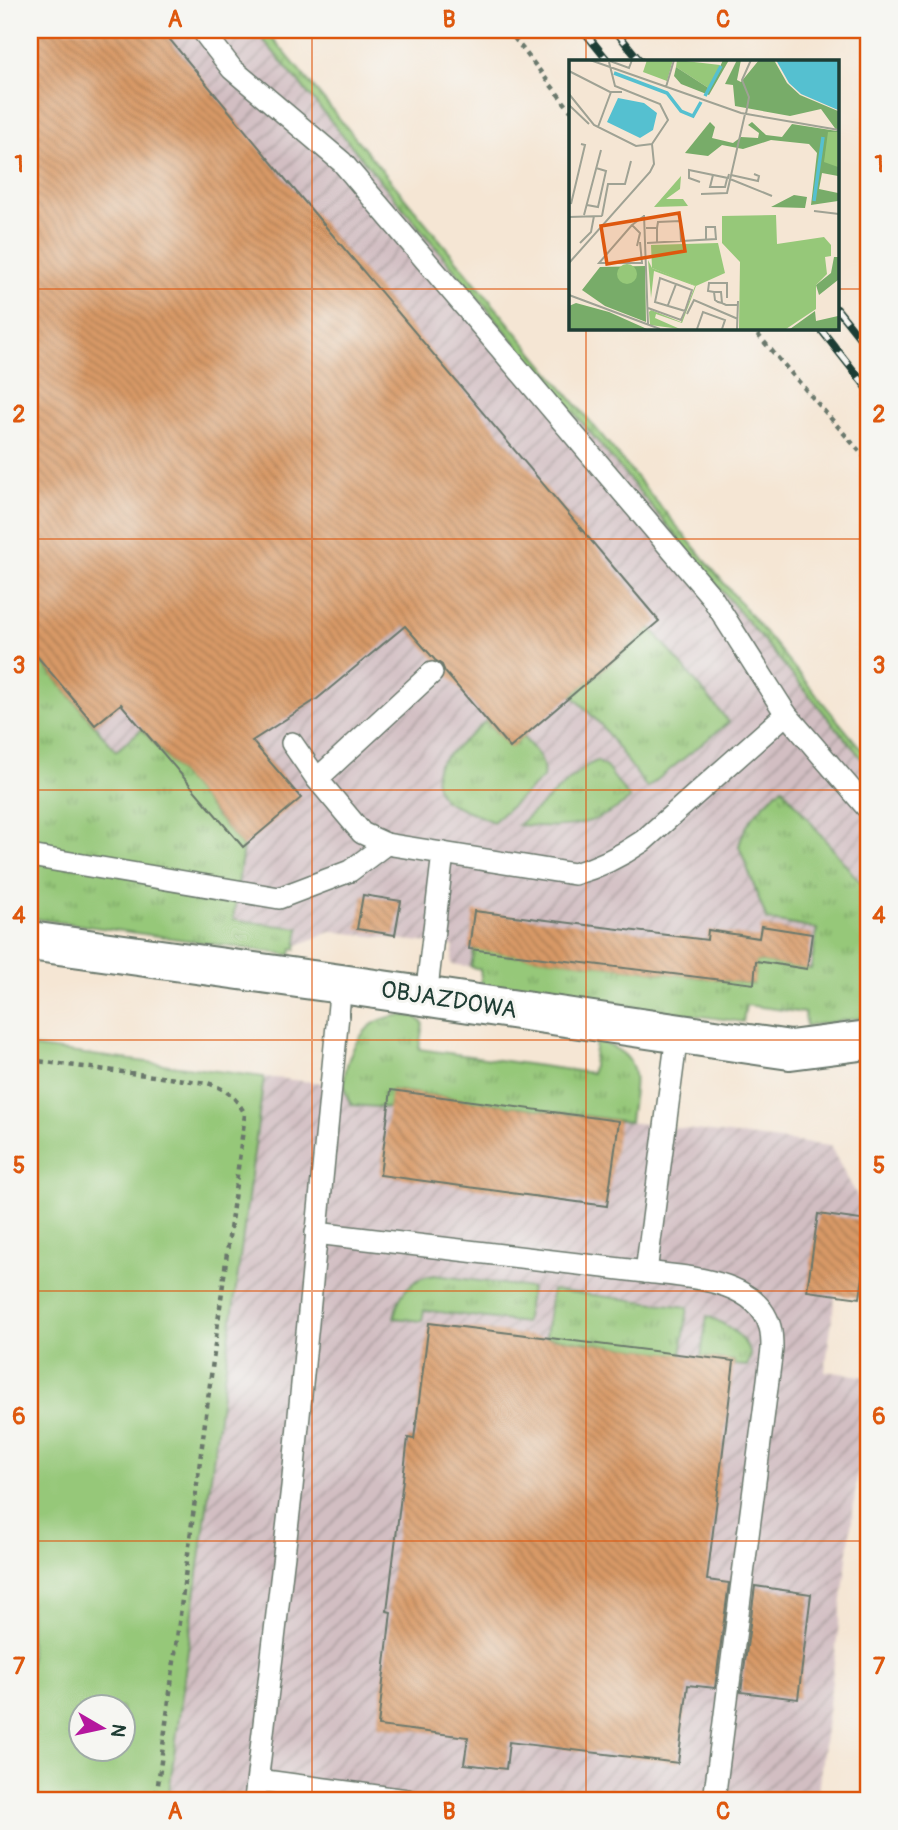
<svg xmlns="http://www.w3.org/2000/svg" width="898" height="1830" font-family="Pangolin,sans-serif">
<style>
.industrial{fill:url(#industrial-furrows)}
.grass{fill:url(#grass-tufts);stroke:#5a8256;stroke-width:2}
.garden{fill:#96c879;stroke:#5a8256;stroke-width:2;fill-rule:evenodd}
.building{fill:url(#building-back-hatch)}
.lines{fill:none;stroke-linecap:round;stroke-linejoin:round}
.lane-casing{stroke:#6a786c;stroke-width:24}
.street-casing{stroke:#6a786c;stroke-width:42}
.path{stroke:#6a786c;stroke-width:4.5;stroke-dasharray:5 5;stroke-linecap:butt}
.lane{stroke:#fff;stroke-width:21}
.street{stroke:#fff;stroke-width:38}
.rail-casing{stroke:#1f3d34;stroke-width:8}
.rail{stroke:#f6f6f2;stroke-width:5;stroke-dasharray:16;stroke-linecap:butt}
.grid{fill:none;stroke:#de580e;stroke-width:2;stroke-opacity:0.55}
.labels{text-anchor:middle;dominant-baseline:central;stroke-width:6;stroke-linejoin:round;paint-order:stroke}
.street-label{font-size:24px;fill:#1f3d34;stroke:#f6f6f2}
.inset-river{fill:none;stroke:#55c0d0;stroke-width:3.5}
.inset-road{fill:none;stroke:#9fa294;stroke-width:2}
.view{fill:#de580e;fill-opacity:0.15;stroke:#de580e;stroke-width:3.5}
.inset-edge{fill:none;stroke:#1f3d34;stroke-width:3.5}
.neatline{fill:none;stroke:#de580e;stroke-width:2.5}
.grid-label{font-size:23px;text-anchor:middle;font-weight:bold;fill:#de580e}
</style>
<defs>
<pattern id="industrial-furrows" width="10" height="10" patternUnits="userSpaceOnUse" patternTransform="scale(1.75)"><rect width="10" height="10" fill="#d2bec2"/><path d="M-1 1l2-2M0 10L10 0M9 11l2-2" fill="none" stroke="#aa9c9e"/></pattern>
<pattern id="grass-tufts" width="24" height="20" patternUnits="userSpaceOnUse" patternTransform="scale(1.75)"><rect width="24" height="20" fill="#96c879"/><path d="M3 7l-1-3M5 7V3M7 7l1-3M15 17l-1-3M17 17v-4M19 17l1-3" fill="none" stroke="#7aa464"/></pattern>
<pattern id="building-back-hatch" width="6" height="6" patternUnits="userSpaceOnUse" patternTransform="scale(1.75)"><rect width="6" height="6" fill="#d89966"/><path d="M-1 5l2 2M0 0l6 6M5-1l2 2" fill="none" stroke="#af7e55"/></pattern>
</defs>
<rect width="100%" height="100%" fill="#f6f6f2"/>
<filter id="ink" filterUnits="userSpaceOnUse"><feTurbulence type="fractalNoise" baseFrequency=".0143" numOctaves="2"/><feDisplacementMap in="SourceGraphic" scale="14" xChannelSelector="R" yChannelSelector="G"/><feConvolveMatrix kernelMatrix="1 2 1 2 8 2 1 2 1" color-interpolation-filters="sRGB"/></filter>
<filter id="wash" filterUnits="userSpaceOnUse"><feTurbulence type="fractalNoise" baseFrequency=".00686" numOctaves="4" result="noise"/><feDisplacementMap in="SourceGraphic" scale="28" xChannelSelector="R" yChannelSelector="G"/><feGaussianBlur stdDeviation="1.57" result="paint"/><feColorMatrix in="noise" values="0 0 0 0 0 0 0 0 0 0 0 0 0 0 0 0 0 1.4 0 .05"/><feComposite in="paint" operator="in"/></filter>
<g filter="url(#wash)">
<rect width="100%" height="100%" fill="#f5e6d4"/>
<g class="industrial">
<polygon points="30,30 266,30 868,757 868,915 805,1013 451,964 454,946 331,931 296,946 30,907"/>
<polygon points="264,1077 391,1090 619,1121 830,1146 868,1216 868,1242 860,1298 835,1295 825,1371 868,1377 868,1390 817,1800 168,1800"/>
</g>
<g class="grass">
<polygon points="255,30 266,30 868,757 868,766"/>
<polygon points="651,628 729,722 647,788 601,725 572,695"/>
<polygon points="30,648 116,751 142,729 243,847 233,920 299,928 296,949 292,948 291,955 30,918"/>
<path d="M486,721L510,747L523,737C534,750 546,759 543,778L493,822L445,801C435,788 432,774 441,761Z"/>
<path d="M597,761L607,768L630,799C591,829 565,828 518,825L586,766Z"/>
<path d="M782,787L868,892V1017L806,1026L805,1013L746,1005L743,1022L482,986L480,969L471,967L474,949L753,984L756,961L811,969L817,929L767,920L739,846C745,820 763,805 782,787Z"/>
<path d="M403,1015L415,1016L423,1023L419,1049L592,1073L596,1041C647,1055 634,1081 630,1122L392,1090L389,1108L352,1105C335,1084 350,1046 367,1029C377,1019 390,1016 403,1015Z"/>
<path d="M435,1275L531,1288L525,1323L424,1310L422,1321L394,1318C398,1294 410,1278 435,1275Z"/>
<polygon points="552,1290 688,1307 681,1355 546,1337"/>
<path d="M707,1316C726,1324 745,1335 751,1356L747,1366L734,1365V1361L701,1357Z"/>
</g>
<path class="garden" d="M30,1047L264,1077L168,1800H30ZM80,1708H122V1750H80Z"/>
<g id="blocks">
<g class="building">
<polygon points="30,30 162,30 287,181 659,621 510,748 445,672 442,665 435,660 405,626 317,699 252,741 301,798 243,847 121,704 95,725 30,648"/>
<polygon points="363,895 401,901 395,935 357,929"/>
<polygon points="474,911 707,940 708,930 759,938 761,926 812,934 807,969 756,961 754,984 469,949"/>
<polygon points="391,1090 619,1121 607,1206 380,1175"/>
<polygon points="818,1214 868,1221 868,1242 860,1298 807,1291"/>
<polygon points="429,1323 734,1361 707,1580 729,1583 715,1688 688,1685 678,1763 509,1742 506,1769 464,1764 468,1737 378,1726 391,1612 387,1611 408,1438 414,1439"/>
<polygon points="755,1586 811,1594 798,1699 741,1692"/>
</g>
</g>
</g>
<g filter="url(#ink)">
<use href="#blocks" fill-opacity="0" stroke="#6a786c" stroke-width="2"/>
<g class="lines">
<defs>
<g id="lane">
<polyline points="202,30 232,69 342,162 711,596 786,714"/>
<path d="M292,743L317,779L362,833L386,844L574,874C600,867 621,856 643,841L786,714L868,809"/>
<polyline points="317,779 432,673"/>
<polyline points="30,856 279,898 350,871 386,844"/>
<polyline points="426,997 443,853"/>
<polyline points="316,1233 646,1272 677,1035"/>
<path d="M646,1272C686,1277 757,1279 770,1327C772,1334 772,1342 772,1349L714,1800"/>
<polyline points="258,1780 407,1800"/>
<polyline points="255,1800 292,1487 341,984"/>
</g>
<polyline id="street" points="30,941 341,984 790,1050 868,1040"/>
</defs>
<use href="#lane" class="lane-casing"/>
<use href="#street" class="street-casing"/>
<g class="path">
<polyline points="508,30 571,111"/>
<polyline points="751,327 868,461"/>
<path d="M30,1060L207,1083C226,1089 235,1096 245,1114L156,1800"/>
</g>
<use href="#lane" class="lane"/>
<use href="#street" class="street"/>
<defs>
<g id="rail">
<polyline points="583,30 608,61"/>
<polyline points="615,30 640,61"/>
<polyline points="837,309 868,348"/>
<polyline points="819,327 868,389"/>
</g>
</defs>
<use href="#rail" class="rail-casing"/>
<use href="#rail" class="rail"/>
</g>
</g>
<path class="grid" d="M312,30V1800M586,30V61M30,289H571M837,289H868M586,327V1800M30,539H868M30,790H868M30,1040H868M30,1291H868M30,1541H868"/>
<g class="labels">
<g class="street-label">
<text transform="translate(449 1000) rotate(9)">OBJAZDOWA</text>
</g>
</g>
<g transform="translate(569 60)">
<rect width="270" height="270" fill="#f5e6d4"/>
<path d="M78,0H104L98,21L74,12ZM108,0L151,5L141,29L107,7ZM112,116L111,129L97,139H114L119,146L85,147ZM79,200L83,208L114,220L127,226L113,263L87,254L86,258L111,269L81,265L80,252L82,250L112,262L126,226L85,211L82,238Z" fill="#96c879"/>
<path d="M154,0H160L140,35L112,24L105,16L107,7L141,29ZM168,0H172L168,20L172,22L190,0H205L218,23L231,35L269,51V116L253,113L250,129L269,133V141L242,145L248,93L240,84L202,80L174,89L153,85L139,96L116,93L141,62L146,67L143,78L164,83L172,77L189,78L190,73L179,65L183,62L197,75L213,77L223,64L268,71L252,49L221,56L166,46L164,25L156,24ZM225,135L238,137L236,148L202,147ZM265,197H269V220L250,235L247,225L262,213ZM76,206L77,262L36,246L13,230L31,207ZM7,243L40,252L78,269H0V246ZM246,251L247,261L269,256V269H221Z" fill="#78ac69"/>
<path d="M259,72H269V107L255,102Z" fill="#96c879"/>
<path d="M48 214a10 10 0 1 1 20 0a10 10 0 1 1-20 0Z" fill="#96c879"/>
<path d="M207,155L208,184L255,177L262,185V196L256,197L258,214L247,225V249L217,269H170L171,202L153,183V156ZM149,183L156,213L127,226L83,208L82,185Z" fill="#96c879"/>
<path d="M207,0H269V50L232,34L220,23ZM49,38L75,43L88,53L84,70L71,78L38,62Z" fill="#55c0d0"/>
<path class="inset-river" d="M45,13L98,33L112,51L124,56L132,42M136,36L152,6M245,141L254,77"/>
<path class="inset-road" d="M21,0L172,53L270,70M41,1L60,8L63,0M0,11L41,32H53M97,27L105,0M0,34L25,65L67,86L83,84M0,45L20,64M177,54L180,37L173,20L182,0M29,67L42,32M144,115L141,127H156L158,119M162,115L189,121L190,116L185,114M161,119L203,136M131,122L120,118V110L159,118L160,114M132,134L158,133L176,54M2,144L16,85L12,84M18,145L29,147L37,111L27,108M245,151L270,154M15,155L32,90M75,155L79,264M33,156L39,124H56L62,101M0,157L33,156M63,165L30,203H73L71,182M77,168H88V182M88,168L89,162L111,161L112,181M11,183L22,172L25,156M78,183L147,179L146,167H137V179M68,186L71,173L63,165L75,156M0,203L81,112L85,104L83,84L99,60L91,44L46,26L40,2M107,224L123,230L116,251M145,232L139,231L140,223H158V238M0,235L91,269M153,243L152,232H145L146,240L149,242L153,243L157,245H169M79,248L112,260L116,251L86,242L91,218L107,224L99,245M118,254L125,240L169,259M128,269L134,252L156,260L153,269M168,269L169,241"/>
<path class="view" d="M110,153L116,191L38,204L32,166Z"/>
<rect width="270" height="270" class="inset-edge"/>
</g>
<rect width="898" height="1830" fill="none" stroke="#f6f6f2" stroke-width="77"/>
<g transform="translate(102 1728) rotate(99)"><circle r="33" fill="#f6f6f2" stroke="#a0aca6" stroke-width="2"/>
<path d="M0-5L12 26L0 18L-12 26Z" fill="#b5179e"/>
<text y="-10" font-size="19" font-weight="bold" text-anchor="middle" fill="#1f3d34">N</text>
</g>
<rect x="38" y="38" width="822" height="1754" class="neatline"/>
<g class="grid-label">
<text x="175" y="27">A</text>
<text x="449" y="27">B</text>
<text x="723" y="27">C</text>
<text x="19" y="172">1</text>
<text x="879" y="172">1</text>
<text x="19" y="422">2</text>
<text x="879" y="422">2</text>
<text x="19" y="673">3</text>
<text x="879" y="673">3</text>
<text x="19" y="923">4</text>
<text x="879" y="923">4</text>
<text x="19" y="1173">5</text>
<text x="879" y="1173">5</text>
<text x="19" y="1424">6</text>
<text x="879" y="1424">6</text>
<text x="19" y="1674">7</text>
<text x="879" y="1674">7</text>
<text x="175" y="1819">A</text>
<text x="449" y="1819">B</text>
<text x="723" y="1819">C</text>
</g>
</svg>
